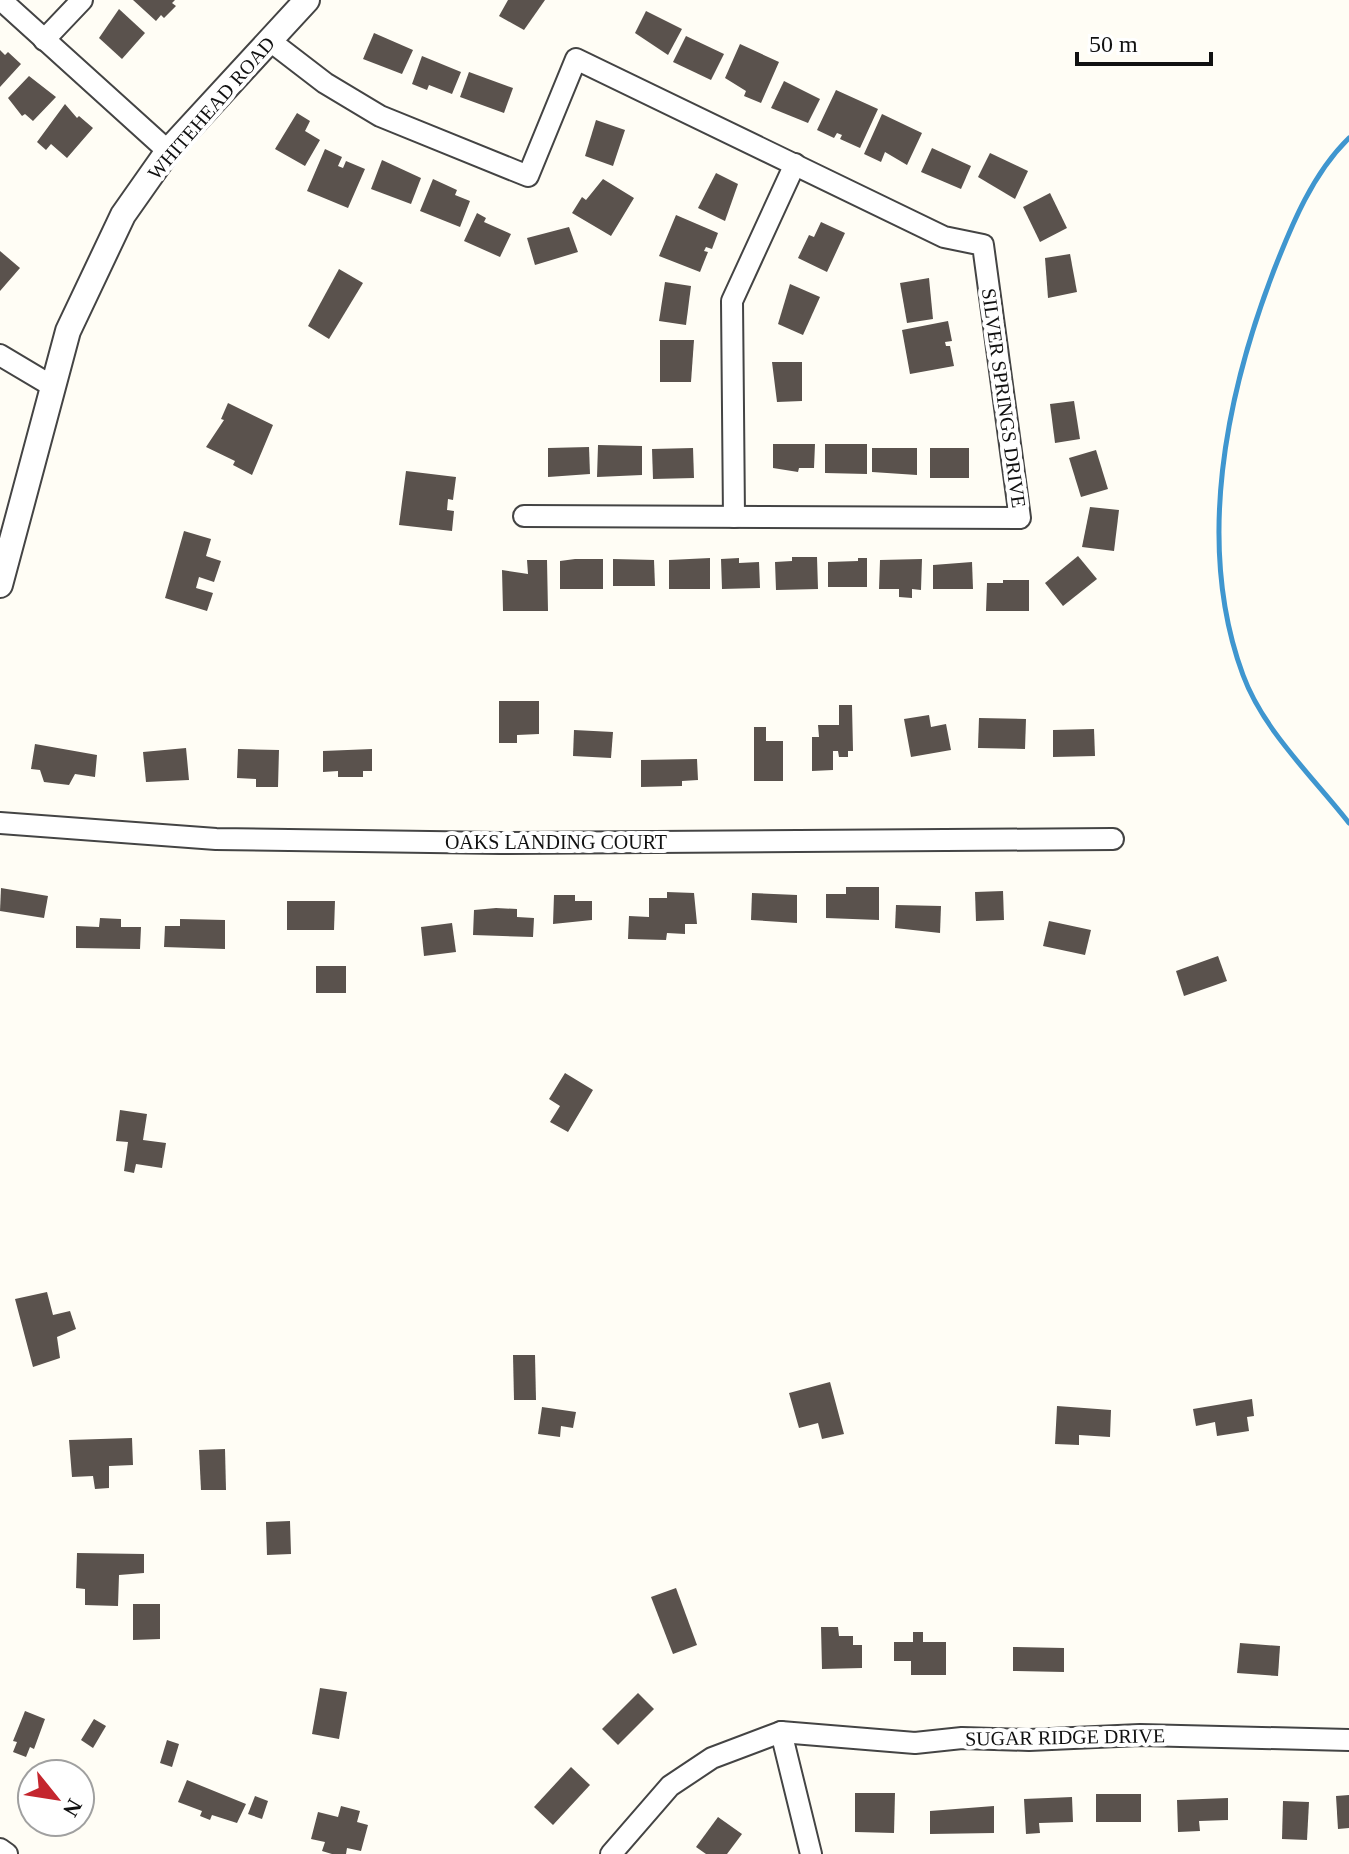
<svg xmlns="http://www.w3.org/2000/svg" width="1349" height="1854" font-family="Georgia,serif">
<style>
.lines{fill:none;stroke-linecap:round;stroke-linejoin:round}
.stream{stroke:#3f96cf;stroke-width:5}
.building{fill:#5a524d}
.minor-casing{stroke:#444;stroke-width:24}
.tertiary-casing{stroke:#444;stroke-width:28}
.minor{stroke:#fff;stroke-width:20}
.tertiary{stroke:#fff;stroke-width:24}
.labels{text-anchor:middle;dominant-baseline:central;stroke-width:8;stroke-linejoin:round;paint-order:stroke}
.street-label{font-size:20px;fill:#111;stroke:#fff}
</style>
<rect width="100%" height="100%" fill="#fffdf5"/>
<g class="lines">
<path class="stream" d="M1349,138C1313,173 1292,224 1274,270C1226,395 1195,545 1243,675C1263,730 1313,777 1349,823"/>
</g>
<g class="building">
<polygon points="133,0 175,0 172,3 176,6 164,18 161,15 156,21"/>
<polygon points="508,0 545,0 524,30 499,16"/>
<polygon points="119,9 145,33 122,59 99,38"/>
<polygon points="646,11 682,29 668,55 635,33"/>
<polygon points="374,33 413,50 402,74 363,59"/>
<polygon points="686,36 724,54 711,80 673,62"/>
<polygon points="740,44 779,62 761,103 744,96 746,91 725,78"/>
<polygon points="0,50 5,55 8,52 21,64 0,87"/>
<polygon points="422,56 461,72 452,94 429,85 427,90 412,84"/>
<polygon points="469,72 513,88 504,113 460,97"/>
<polygon points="29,76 56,97 33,121 25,114 22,116 8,98"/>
<polygon points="784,81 820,99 808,123 771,108"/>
<polygon points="836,90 878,109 860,148 840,139 842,135 837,133 834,138 817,130"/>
<polygon points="65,104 77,118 79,116 93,128 67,158 51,144 46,150 37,142"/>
<polygon points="297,113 310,121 305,131 320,140 305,166 275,149"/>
<polygon points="882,114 922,133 907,165 885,152 881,162 864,154"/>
<polygon points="596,120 625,130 613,166 585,156"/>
<polygon points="932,148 971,166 961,189 921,172"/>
<polygon points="325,149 342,157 338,166 343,168 346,161 365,169 348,208 307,191"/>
<polygon points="990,153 1028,171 1015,199 978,177"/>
<polygon points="382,160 421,178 411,204 371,189"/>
<polygon points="716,173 738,184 725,221 698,208"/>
<polygon points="433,179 457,190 455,195 470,201 460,227 420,211"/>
<polygon points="603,179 634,198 611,236 572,213 582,197 586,200"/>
<polygon points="1050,193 1067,228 1040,242 1023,207"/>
<polygon points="477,213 486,218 484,222 511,234 500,257 464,241"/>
<polygon points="676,215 718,233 712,249 706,247 704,251 708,252 700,272 659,256"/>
<polygon points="821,222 845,233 827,272 798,258 809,235 814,237"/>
<polygon points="569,227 578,252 535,265 527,238"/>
<polygon points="0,251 20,268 0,291"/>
<polygon points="1070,254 1077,292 1048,298 1045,258"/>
<polygon points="339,269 363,283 329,339 308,326"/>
<polygon points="929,278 933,319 907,323 900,283"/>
<polygon points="665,282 691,286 686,325 659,321"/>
<polygon points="790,284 820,297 803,335 778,324"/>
<polygon points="948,321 952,341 945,342 946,346 950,346 954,366 910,374 902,330"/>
<polygon points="660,340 694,340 691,382 660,382"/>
<polygon points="772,362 802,362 802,401 777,402"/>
<polygon points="1074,401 1080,439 1055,443 1050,404"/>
<polygon points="228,403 273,425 252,475 233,465 235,461 206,447 224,420 221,419"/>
<polygon points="773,444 815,444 814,468 799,468 798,472 773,468"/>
<polygon points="825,444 867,444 867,474 825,473"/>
<polygon points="598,445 642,446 642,475 597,477"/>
<polygon points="589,447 590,474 548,477 548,448"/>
<polygon points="693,448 694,478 653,479 652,449"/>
<polygon points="872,448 917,448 917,475 872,472"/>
<rect x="930" y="448" width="39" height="30"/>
<polygon points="1096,450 1108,489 1081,497 1069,458"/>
<polygon points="406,471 456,477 453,500 448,499 447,510 454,511 452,531 399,525"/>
<polygon points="1090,507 1119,510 1114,551 1082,547"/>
<polygon points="184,531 211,539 206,556 221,561 214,582 199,577 196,588 213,593 207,611 165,598"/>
<polygon points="1078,556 1097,579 1063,606 1045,583"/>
<polygon points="792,557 817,557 818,589 776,590 775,562 792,561"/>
<polygon points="710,558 710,589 669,589 669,560"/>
<polygon points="739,558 739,563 759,562 760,588 722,589 721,559"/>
<polygon points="858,558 867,558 867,587 828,587 828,562 858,561"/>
<polygon points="575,559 603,559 603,589 560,589 560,561"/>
<polygon points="613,559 654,560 655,586 613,586"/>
<polygon points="922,559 921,590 912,589 912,598 899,597 899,589 879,589 880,560"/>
<polygon points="527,560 547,560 548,611 503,611 502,570 528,574"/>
<polygon points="972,562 973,589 933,589 933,565"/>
<polygon points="1003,580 1029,580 1029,611 986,611 987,583 1003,583"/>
<polygon points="499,701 539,701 539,734 517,735 517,743 499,743"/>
<polygon points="839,705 852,705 853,751 848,751 848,757 839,757 838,751 833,751 833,770 812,771 812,737 819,737 818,725 839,725"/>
<polygon points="929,715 931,727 946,724 951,750 911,757 904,719"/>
<polygon points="979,718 1026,719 1025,749 978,748"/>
<polygon points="754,727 766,727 766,741 783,741 783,781 754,781"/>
<polygon points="1094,729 1095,756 1053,757 1053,730"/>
<polygon points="574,730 613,732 611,758 573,756"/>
<polygon points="35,744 97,755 95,777 75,774 69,785 44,782 40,770 31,769"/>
<polygon points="186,748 189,780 146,782 143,752"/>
<polygon points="238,749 279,750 278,787 256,787 256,779 237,778"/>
<polygon points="372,749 372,771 363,771 363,777 338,777 338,771 323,772 323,751"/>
<polygon points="697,759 698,780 682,781 682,786 641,787 641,760"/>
<polygon points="846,887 879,887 879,920 826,918 826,894 846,894"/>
<polygon points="1,888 48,896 44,918 0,911"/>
<polygon points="1003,891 1004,920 976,921 975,892"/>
<polygon points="667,892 694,893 697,924 685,924 685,934 667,933 666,940 628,939 629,916 649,917 649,898 667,898"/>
<polygon points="752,893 797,895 797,923 751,920"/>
<polygon points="554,895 575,895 575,901 592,901 592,920 553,924"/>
<polygon points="287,901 335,901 334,930 287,930"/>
<polygon points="896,905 941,906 940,933 895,928"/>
<polygon points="496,908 517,909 517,917 534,918 533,937 473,935 474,910"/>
<polygon points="100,918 121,919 121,927 141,927 140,949 76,948 76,926 99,927"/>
<polygon points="180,919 225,920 225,949 164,947 165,926 180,926"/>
<polygon points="1049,921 1091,930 1085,955 1043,946"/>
<polygon points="452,923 456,952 424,956 421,927"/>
<polygon points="1218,956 1227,981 1184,996 1176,971"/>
<rect x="316" y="966" width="30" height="27"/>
<polygon points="565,1073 593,1090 568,1132 550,1122 560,1106 549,1099"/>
<polygon points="120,1110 147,1114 143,1140 166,1143 162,1168 136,1164 134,1173 124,1171 128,1142 116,1141"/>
<polygon points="47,1292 53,1315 70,1311 76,1329 57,1337 60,1358 33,1367 15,1299"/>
<polygon points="513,1355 535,1355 536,1400 514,1400"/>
<polygon points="830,1382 844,1434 822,1439 818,1423 799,1428 789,1393"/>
<polygon points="1252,1399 1254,1416 1247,1417 1249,1431 1217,1436 1215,1422 1196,1426 1193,1409"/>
<polygon points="1057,1406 1111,1410 1110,1437 1079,1435 1079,1445 1055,1444"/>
<polygon points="542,1407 576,1412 573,1428 561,1426 560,1437 538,1434"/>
<polygon points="132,1438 133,1465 109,1466 109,1488 95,1489 93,1476 72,1477 69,1440"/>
<polygon points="225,1449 226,1490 201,1490 199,1450"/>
<polygon points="290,1521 291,1554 267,1555 266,1522"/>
<polygon points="77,1553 144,1554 144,1573 119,1575 118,1606 85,1605 85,1589 76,1588"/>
<polygon points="676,1588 697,1645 673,1654 651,1597"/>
<polygon points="133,1604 160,1604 160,1639 133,1640"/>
<polygon points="821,1627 838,1627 839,1636 853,1636 853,1645 862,1645 862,1668 822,1669"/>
<polygon points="913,1632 923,1632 923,1642 946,1642 946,1675 911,1675 911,1661 894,1661 894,1642 913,1642"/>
<polygon points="1240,1643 1280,1646 1278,1676 1237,1673"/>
<polygon points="1013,1647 1064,1648 1064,1672 1013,1671"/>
<polygon points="320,1688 347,1692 339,1739 312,1734"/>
<polygon points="638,1693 654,1709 618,1745 602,1729"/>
<polygon points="25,1711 45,1719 34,1749 30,1747 26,1757 13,1752 17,1742 13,1741"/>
<polygon points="94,1719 106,1726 93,1748 81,1740"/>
<polygon points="167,1740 179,1744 172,1767 160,1763"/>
<polygon points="571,1767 590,1785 553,1825 534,1807"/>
<polygon points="187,1780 246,1804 237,1823 212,1815 210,1820 200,1816 202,1811 178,1802"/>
<polygon points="855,1793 895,1793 894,1833 855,1832"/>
<rect x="1096" y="1794" width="45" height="28"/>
<polygon points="1349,1795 1349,1828 1338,1829 1336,1796"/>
<polygon points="255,1796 268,1801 262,1819 248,1814"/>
<polygon points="1072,1797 1073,1822 1039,1823 1040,1833 1026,1834 1024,1799"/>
<polygon points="1228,1798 1228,1820 1199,1821 1200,1831 1178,1832 1177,1800"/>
<polygon points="1283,1801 1309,1802 1307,1840 1282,1839"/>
<polygon points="341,1806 360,1811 357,1822 368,1825 361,1851 347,1848 346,1854 332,1854 322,1851 325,1842 311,1839 318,1812 338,1817"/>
<polygon points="994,1806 994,1833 930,1834 930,1811"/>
<polygon points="718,1817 742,1834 727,1854 706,1854 696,1847"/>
</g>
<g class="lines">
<defs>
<g id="minor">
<polyline points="1,0 168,151"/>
<polyline points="44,40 82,0"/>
<polyline points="269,40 325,83 380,116 528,176 576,59 944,237 983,245 1020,518 524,516"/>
<polyline points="0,355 52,386"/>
<polyline points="734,517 732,301 795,164"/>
<polyline points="0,823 216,839 500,843 1113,839"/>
<polyline points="781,1732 811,1854"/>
<polyline points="0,1849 7,1854"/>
<polyline points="611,1854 670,1786 712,1758 781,1732 915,1743 962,1738 1029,1740 1140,1735 1349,1740"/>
</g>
<polyline id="tertiary" points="0,585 68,331 123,215 168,151 307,0"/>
</defs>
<use href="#minor" class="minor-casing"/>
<use href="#tertiary" class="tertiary-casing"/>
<use href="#minor" class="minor"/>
<use href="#tertiary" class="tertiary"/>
</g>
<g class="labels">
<g class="street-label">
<text transform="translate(211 108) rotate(-49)">WHITEHEAD ROAD</text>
<text transform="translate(1004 398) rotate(82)">SILVER SPRINGS DRIVE</text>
<text x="556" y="842">OAKS LANDING COURT</text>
<text transform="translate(1065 1737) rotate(-1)">SUGAR RIDGE DRIVE</text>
</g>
</g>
<g transform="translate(56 1798) rotate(120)"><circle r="38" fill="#ffffff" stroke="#a0a0a0" stroke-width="2"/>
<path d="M0-6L14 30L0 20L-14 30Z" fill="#c4262e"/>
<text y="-12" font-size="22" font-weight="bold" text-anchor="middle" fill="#111111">N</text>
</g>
<path d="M1077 52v12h134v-12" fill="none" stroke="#111111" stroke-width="4"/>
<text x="1089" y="52" font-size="24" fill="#111111" stroke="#ffffff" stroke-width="6" paint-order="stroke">50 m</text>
</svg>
